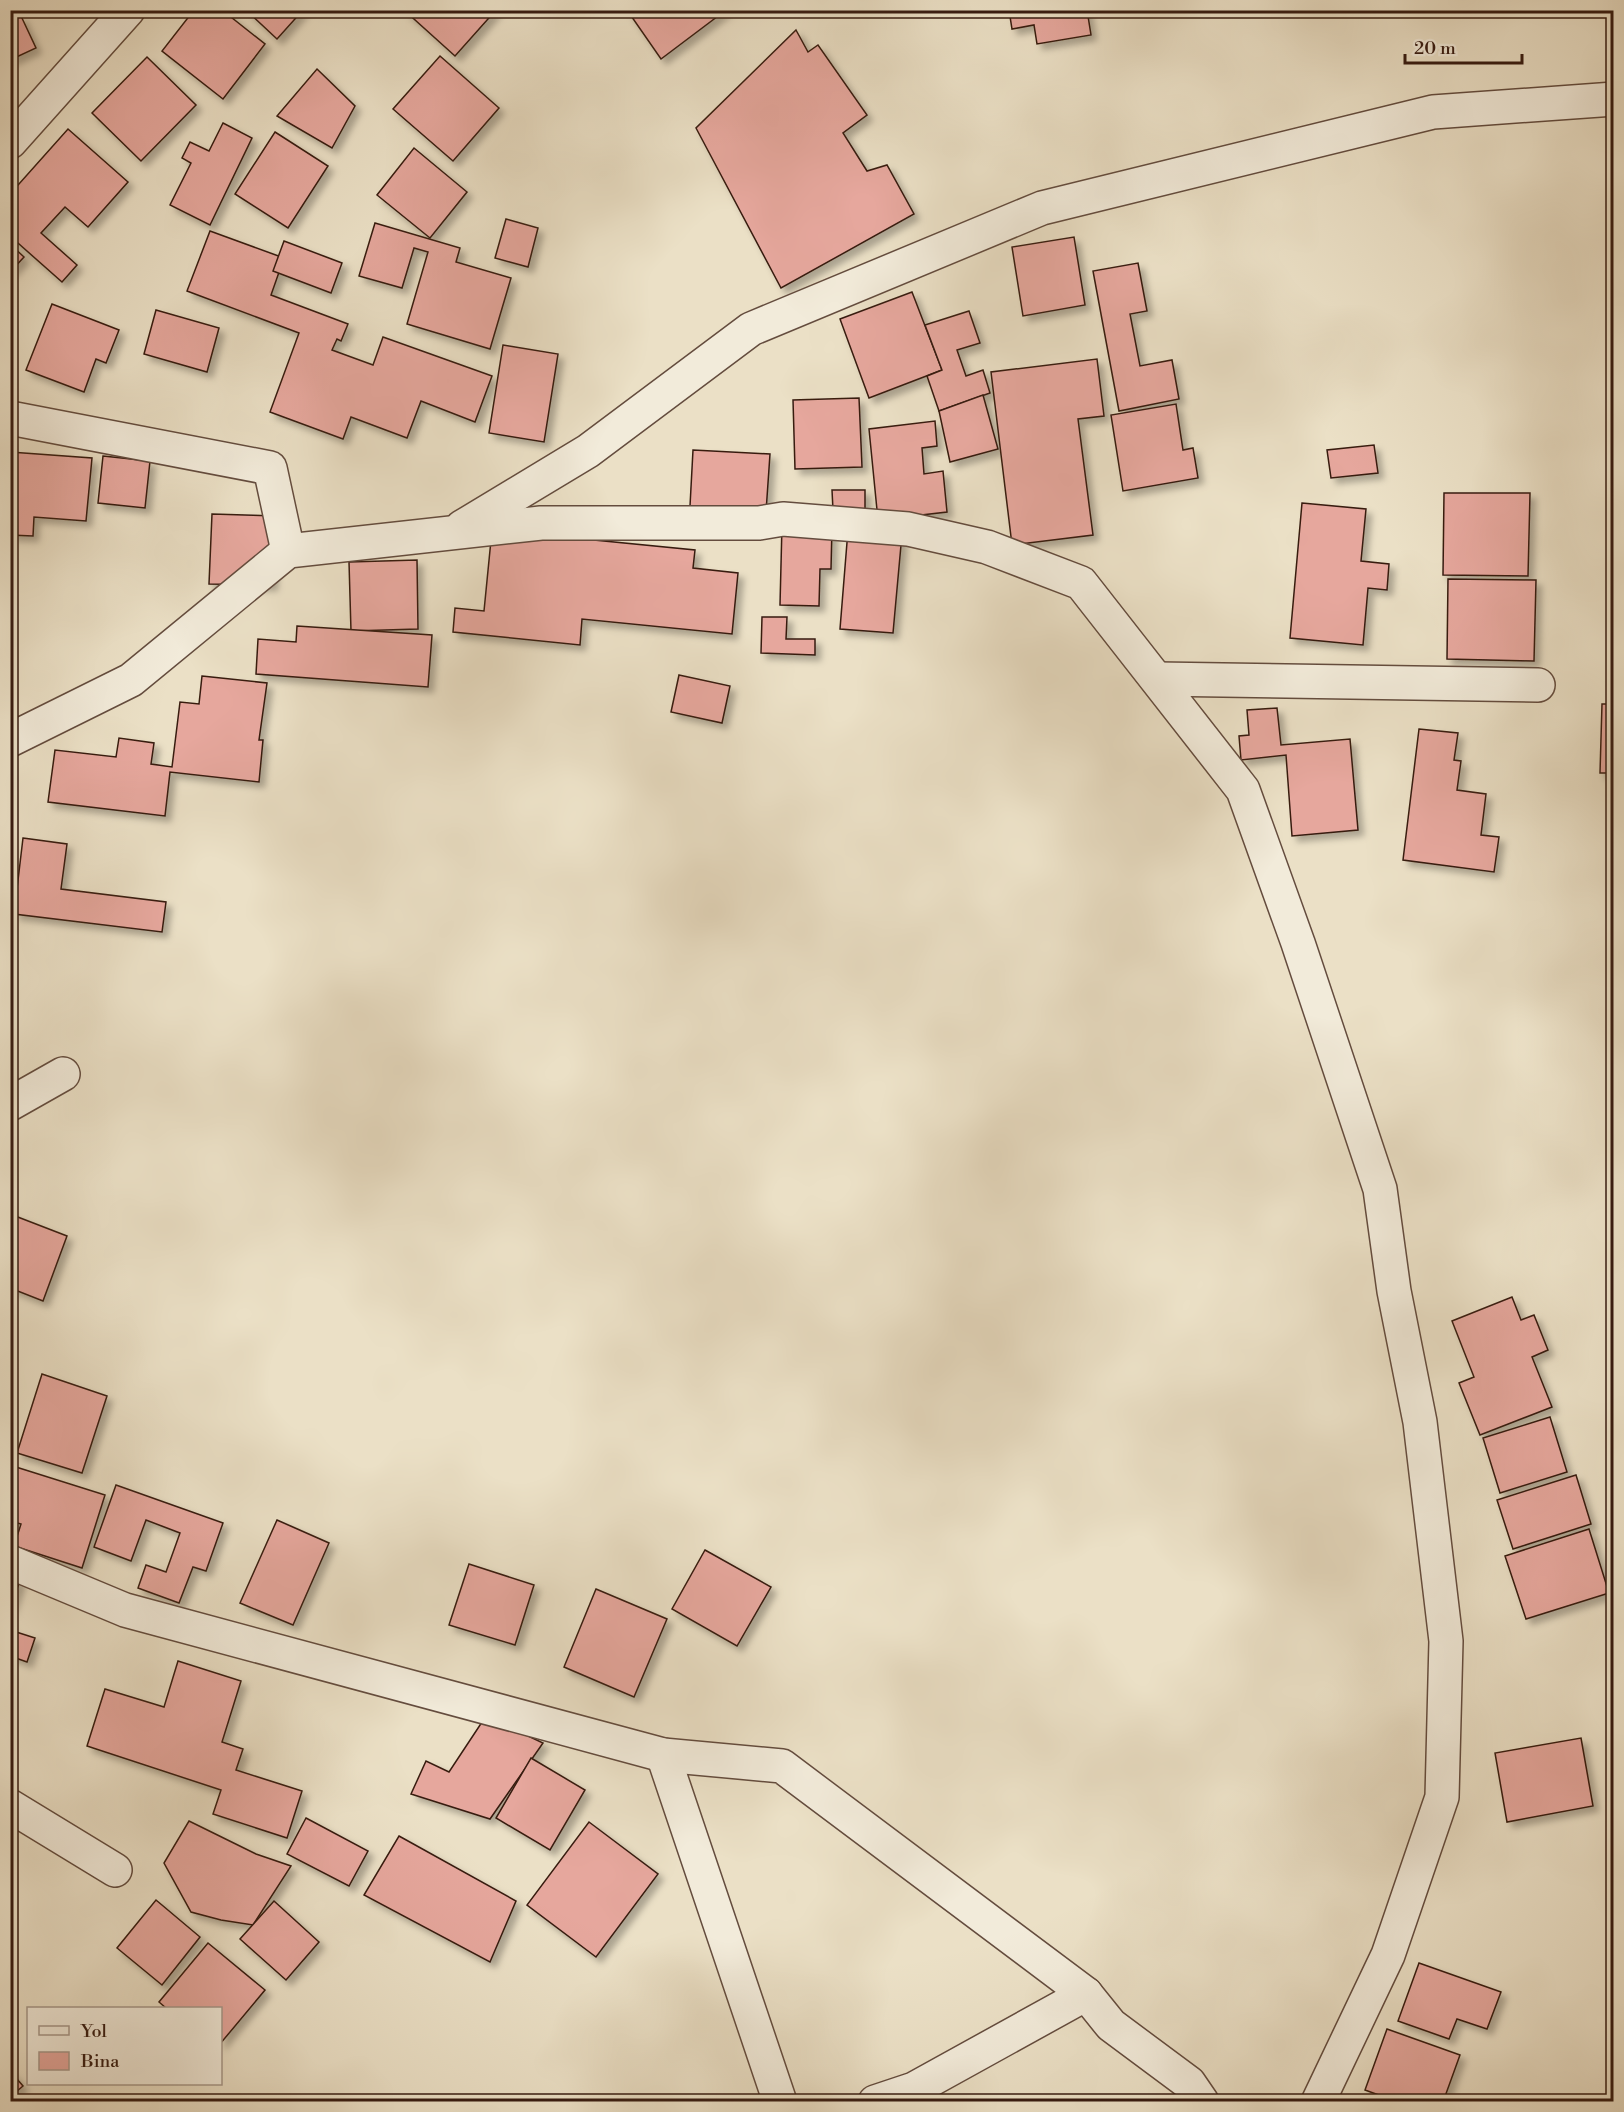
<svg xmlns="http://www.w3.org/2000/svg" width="1624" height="2112" font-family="'Libre Bodoni',serif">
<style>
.building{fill:#e6a79d;stroke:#371b11;stroke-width:1.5;filter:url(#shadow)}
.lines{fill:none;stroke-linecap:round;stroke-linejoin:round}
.minor-casing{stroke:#644c3e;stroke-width:36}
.minor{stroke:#f2ebda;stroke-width:33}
</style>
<defs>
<filter id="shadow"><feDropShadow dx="5.5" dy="5.5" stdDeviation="3" flood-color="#0004"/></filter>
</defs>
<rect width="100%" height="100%" fill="#ebe0c6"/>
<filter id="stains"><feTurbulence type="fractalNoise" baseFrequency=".00333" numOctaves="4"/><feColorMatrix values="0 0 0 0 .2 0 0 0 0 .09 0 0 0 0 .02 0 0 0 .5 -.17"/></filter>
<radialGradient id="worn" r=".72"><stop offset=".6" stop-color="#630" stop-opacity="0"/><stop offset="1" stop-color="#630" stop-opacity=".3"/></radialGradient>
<g class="building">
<polygon points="194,10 222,10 265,44 223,99 162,51"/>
<polygon points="246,10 303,10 277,39"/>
<polygon points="404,10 496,10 455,56"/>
<polygon points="627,10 726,10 661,59"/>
<polygon points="1009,10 1087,10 1091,35 1037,44 1034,25 1012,29"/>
<polygon points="21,16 36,48 10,60 10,21"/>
<polygon points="796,30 808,52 818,45 867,115 843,133 867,171 887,165 914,214 781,288 696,128"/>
<polygon points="440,56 499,108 453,161 393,109"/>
<polygon points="147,57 196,105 141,161 92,113"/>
<polygon points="317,69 355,106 332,148 277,116"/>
<polygon points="223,123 252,138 210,225 170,205 191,163 182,158 190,142 209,151"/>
<polygon points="68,129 128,182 88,227 65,207 41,233 77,265 62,282 10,236 10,194"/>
<polygon points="275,132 328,166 288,228 235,194"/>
<polygon points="414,148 467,192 430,238 377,195"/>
<polygon points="506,219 538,228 528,267 495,258"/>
<polygon points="375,223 460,248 456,262 511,278 490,349 407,324 428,252 414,248 402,288 359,276"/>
<polygon points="210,231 284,258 271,295 348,324 341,341 337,339 332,350 373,365 383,337 492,376 475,422 421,401 407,438 351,417 343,439 270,412 299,333 187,291"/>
<polygon points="1074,237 1085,305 1023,316 1012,247"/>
<polygon points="284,241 342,263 331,293 273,271"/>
<polygon points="10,244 24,257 10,272"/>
<polygon points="1138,263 1147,311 1130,314 1140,366 1172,360 1179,399 1119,411 1093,271"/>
<polygon points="912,292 942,370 869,398 840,319"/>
<polygon points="52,304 119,330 106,363 96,359 84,392 26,370"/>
<polygon points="156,310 219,328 207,372 144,354"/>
<polygon points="969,311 980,343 957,350 966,376 983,370 990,393 939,411 927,376 942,370 925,325"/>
<polygon points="503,345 558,354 544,442 489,433"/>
<polygon points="1097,359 1104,416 1078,419 1093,535 1012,545 991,372"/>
<polygon points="983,395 998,449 950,462 939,411"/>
<polygon points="859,398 862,467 795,469 793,400"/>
<polygon points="1176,404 1183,450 1193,448 1198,478 1123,491 1111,415"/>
<polygon points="935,421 937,446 922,448 924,474 943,471 947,512 878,520 869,429"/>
<polygon points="1374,445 1378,473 1331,478 1327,450"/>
<polygon points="693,450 770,454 766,512 690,506"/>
<polygon points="10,452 92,458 86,521 34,517 33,536 10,535"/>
<polygon points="103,456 150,461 145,508 98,503"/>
<polygon points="832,490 865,490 865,509 833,510"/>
<polygon points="1444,493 1530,493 1528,576 1443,575"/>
<polygon points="1302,503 1366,509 1361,561 1389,564 1387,590 1368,588 1363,645 1290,638"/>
<polygon points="212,514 275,516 272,585 209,584"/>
<polygon points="782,525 832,527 831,569 820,569 819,606 780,605"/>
<polygon points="492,530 695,550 693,568 738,573 732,634 582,619 580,645 453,632 455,608 484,611"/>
<polygon points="848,530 902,534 893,633 840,629"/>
<polygon points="417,560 418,629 351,631 349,562"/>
<polygon points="1448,579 1536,580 1534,661 1447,659"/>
<polygon points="762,617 787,617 786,639 815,639 815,655 761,653"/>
<polygon points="297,626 432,635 428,687 256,674 258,639 296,642"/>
<polygon points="679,675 730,686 722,723 671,712"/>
<polygon points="202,676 267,683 259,740 263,740 259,782 170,772 165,816 48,802 55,750 116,757 119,738 154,743 151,764 172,767 180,702 199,704"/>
<polygon points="1602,704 1614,704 1614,773 1600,773"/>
<polygon points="1277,708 1281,745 1350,739 1358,830 1292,836 1286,755 1241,760 1239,736 1249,735 1247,710"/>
<polygon points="1419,729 1458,733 1454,760 1461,761 1457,790 1486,794 1481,835 1499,837 1494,872 1403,860"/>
<polygon points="23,838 67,844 61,889 166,902 162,932 14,914"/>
<polygon points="10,1214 67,1236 43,1301 10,1288"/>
<polygon points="1512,1297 1521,1320 1534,1315 1548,1350 1532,1357 1552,1407 1480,1435 1459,1383 1474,1377 1452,1321"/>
<polygon points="42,1374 107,1396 82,1473 17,1453"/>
<polygon points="1550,1417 1567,1472 1500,1493 1483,1438"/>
<polygon points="16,1467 105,1495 82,1568 14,1546 21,1524 10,1521 10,1484"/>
<polygon points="1576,1475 1591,1524 1513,1549 1497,1500"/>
<polygon points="116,1485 223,1523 206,1571 193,1567 179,1603 138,1588 146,1565 166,1572 180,1533 146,1520 131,1561 94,1547"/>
<polygon points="277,1520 329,1543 293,1625 240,1603"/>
<polygon points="1589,1529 1609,1593 1526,1619 1505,1556"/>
<polygon points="705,1550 771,1587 737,1646 672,1609"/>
<polygon points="469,1564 534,1585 515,1645 449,1625"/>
<polygon points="10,1576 20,1580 10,1610"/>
<polygon points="596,1589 667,1619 634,1697 564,1667"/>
<polygon points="10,1630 35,1638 27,1662 10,1656"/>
<polygon points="178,1661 241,1681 222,1742 243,1749 236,1770 302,1791 287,1838 213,1814 221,1790 87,1746 105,1689 164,1707"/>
<polygon points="486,1716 543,1743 490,1819 411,1794 426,1761 449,1772"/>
<polygon points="1581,1738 1593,1806 1507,1822 1495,1753"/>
<polygon points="531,1758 585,1790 550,1850 496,1818"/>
<polygon points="306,1818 368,1851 349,1886 287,1854"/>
<polygon points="189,1821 256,1854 291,1866 253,1925 221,1920 191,1912 164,1863"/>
<polygon points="589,1822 658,1874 596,1957 527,1905"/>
<polygon points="399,1836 516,1901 490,1962 364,1895"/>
<polygon points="156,1900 200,1937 162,1985 117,1948"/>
<polygon points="274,1901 319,1942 286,1980 240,1939"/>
<polygon points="208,1943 265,1990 220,2044 220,2008 166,2008 159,2002"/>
<polygon points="1419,1963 1501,1992 1487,2029 1457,2019 1449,2039 1398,2021"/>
<polygon points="1387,2029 1460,2055 1443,2102 1398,2102 1365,2090"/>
<polygon points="10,2071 23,2086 10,2097"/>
</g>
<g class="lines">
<defs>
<g id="minor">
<polyline points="10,142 128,10"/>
<polyline points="10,418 270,468 288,551"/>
<polyline points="462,527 588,451 751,329 1042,208 1433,112 1614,99"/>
<polyline points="1157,679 1538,685"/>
<polyline points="10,740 131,680 288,551 541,523 759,523 783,519 908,529 987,547 1081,583 1243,790 1298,943 1380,1189 1394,1291 1420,1422 1446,1641 1442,1797 1388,1955 1318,2102"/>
<polyline points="10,1104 63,1074"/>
<polyline points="10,1562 125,1610 663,1755 782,1766 1086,1994 1111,2025 1189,2083 1202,2102"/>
<polyline points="663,1755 780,2102"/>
<polyline points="10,1806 115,1870"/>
<polyline points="875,2102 914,2089 1086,1994"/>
</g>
</defs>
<use href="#minor" class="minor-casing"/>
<use href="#minor" class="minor"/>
</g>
<rect width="1624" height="2112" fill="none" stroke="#ebe0c6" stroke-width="36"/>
<rect x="12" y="12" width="1600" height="2088" fill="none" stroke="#371b11" stroke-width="3"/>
<rect x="18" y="18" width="1588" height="2076" fill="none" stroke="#371b11" stroke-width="1.5"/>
<rect x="27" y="2007" width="195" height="78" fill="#f2ebda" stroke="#a7988a" stroke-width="1.5"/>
<rect x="39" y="2026" width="30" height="9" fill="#f2ebda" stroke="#a7988a" stroke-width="1.5"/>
<text x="81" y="2037" font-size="18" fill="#371b11">Yol</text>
<rect x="39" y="2052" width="30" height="18" fill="#e6a79d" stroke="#a7988a" stroke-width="1.5"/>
<text x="81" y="2067" font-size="18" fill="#371b11">Bina</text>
<path d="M1405 54v9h117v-9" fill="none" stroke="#371b11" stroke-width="3"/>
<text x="1414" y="54" font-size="18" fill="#371b11" stroke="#f2ebda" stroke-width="4.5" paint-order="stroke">20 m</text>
<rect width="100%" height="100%" filter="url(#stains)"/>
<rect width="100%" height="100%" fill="url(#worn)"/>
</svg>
